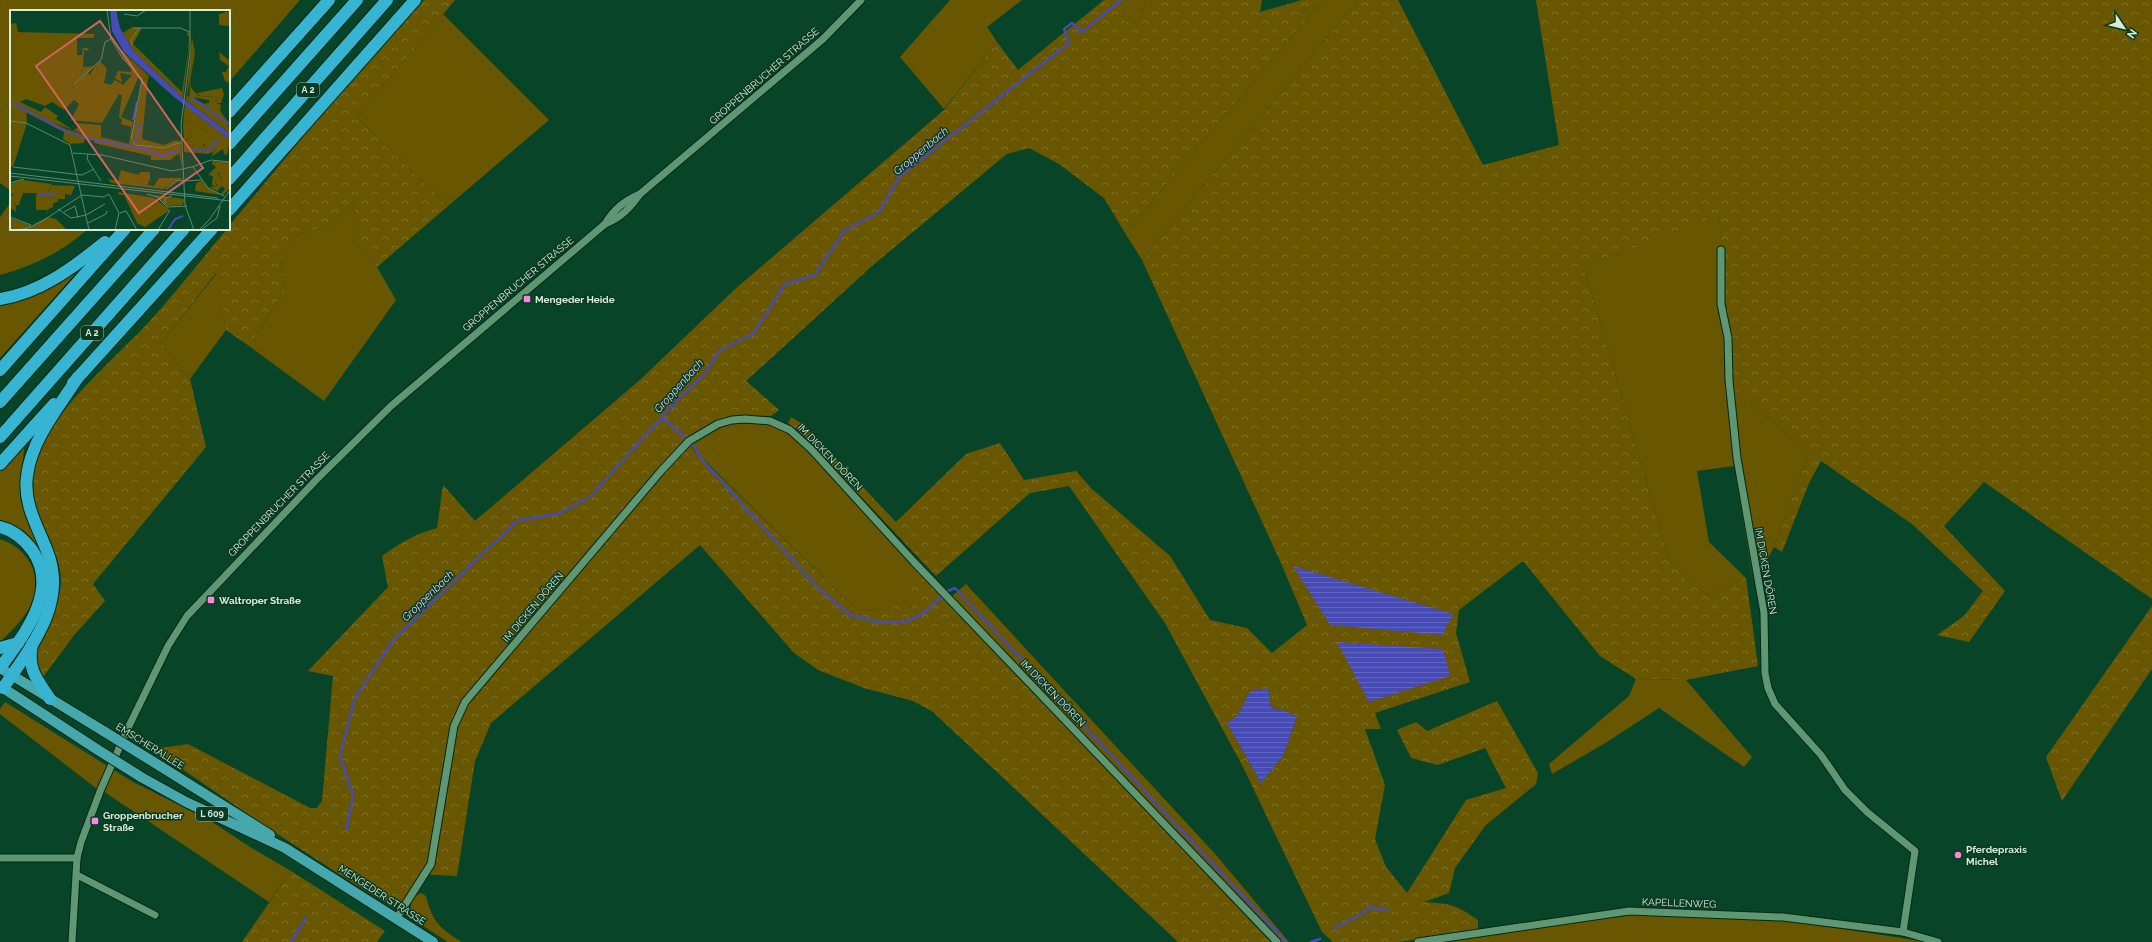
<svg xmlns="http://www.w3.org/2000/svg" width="2152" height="942" font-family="Raleway,sans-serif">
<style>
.green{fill:#685700}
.forest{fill:url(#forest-crowns);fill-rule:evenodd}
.water{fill:url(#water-rules)}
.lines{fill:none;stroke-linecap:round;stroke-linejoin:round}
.stream{stroke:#474bb5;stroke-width:2.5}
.minor-casing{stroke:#002913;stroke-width:9}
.primary-casing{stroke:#002913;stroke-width:12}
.motorway-casing{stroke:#002913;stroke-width:14}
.minor{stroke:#5f9674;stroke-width:7}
.primary{stroke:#46a8ac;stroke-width:10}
.motorway{stroke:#36b4d1;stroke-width:12}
.primary-bridge-casing{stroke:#002913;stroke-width:12;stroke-linecap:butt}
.primary-bridge{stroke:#46a8ac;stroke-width:10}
.poi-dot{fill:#fd86e2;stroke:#0d3822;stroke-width:1.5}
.labels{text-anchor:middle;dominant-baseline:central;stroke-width:3;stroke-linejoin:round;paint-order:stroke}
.shield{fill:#0d3822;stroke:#98b8a4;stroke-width:1}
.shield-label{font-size:9px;font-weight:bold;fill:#d3efdc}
.street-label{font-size:10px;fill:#d3efdc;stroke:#0d3822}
.poi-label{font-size:10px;font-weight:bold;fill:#d3efdc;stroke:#0d3822;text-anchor:start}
.water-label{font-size:11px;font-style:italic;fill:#d2d8f4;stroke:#0d3822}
.inset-river{fill:none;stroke:#474bb5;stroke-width:2}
.inset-road{fill:none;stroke:#598970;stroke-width:1}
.view{fill:#d5645e;fill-opacity:0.15;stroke:#d5645e;stroke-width:2}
.inset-edge{fill:none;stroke:#d3efdc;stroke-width:2}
</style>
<defs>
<pattern id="forest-crowns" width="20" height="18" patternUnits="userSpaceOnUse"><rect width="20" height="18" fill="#685700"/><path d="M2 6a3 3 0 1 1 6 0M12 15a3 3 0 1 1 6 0" fill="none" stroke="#7d6f25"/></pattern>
<pattern id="water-rules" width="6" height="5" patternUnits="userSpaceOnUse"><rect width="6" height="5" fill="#474bb5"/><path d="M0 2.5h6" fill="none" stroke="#6165be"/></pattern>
</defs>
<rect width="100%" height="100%" fill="#084528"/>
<g class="green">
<polygon points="0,0 300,0 229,82 229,11 11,11 11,191 0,183"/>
<polygon points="950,0 1022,0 987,27 997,42 944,109 900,57"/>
<polygon points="1119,0 1153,0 1126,22"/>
<polygon points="1323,0 1358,0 1142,260 1125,233"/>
<polygon points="443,14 549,120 448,206 357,117"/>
<path d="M11,202V229H88C62,252 33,266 0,275V217Z"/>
<polygon points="353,202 359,227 353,240 377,267 396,300 324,401 249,346 286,288 280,261 298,234 329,226"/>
<polygon points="1719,214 1733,389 1809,452 1774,547 1761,571 1752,573 1734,466 1697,471 1709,542 1746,578 1710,596 1688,582 1669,559 1584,267"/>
<polygon points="217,273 226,330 190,379 161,343"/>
<polygon points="75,274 0,358 0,305 46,290"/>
<polygon points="737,420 770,422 795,431 924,571 917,596 887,609 857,610 697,453 689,442 708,430"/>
<polygon points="25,441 22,468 38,546 23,530 0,521 0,469"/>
<path d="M0,539C15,544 27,554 33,569C43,600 22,621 0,642Z"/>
<polygon points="966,584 1217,856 1289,942 1282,942 951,597"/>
<polygon points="1636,679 1686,680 1752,757 1744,767 1659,708 1607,742 1552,774 1549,764 1629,696"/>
<polygon points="5,702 133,782 206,818 250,847 291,871 269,902 103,791 97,789 0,714 0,709"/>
<path d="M421,893L426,896C432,921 440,929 462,942H448L411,918C410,908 410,897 421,893Z"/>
<polygon points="1630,913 1790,921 1928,942 1443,942"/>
</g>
<g class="forest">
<path d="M424,0H455L357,117L448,206L377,267L353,240L359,227L353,202L329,226L298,234L280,261L286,288L249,346L226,330L216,273L161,343L190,379L206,447L93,584L105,601L75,634L43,677C41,673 37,668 36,663C31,642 60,609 61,583C62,548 31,520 31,485C32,426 109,365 147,324C175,294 200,261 227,229H229V226L313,125Z"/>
<path d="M1104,0H1119L1126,22L1153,0H1262L1260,12L1302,0H1323L1125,233L1104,198L1059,164L1029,148L1007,154L873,265L746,381L779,410L771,416C733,415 718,416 686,439L696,453L857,610L887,609L914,597L910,580L919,572L1271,942H1178L933,712L913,701L864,688L818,670L794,653L700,545L491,723L475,761L457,876L420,874L401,903L390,905L353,883L262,824L153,749L188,744L310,808H317L322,801L333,676L308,671L388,587L382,556C400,543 415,534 437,528L443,485L475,521L641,379L734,290L944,110L997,42L1018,70Z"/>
<path d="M1358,0H1398L1483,165L1559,145L1536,0H2152V599L1984,482L1944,526L2005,591L1969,642L1937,635L1964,616L1983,591L1912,524L1821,461L1809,483L1782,552L1774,547L1809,452L1733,389L1719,215L1584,267L1669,559L1688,582L1710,596L1746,578L1758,666L1686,680L1636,679L1600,656L1523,561L1459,610L1456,633L1470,682L1375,713L1381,729H1365L1385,785L1375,839L1386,867L1407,893L1466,800L1506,788L1485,748L1438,765L1411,758L1397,730L1416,722L1427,731L1497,701L1538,773L1536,784L1485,826L1455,868L1449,893L1424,902C1451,904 1455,904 1478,920V930L1399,942H1333L1322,932L1243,767L1165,623L1069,486L1030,493L936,576L812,445L788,423L791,417L803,424L896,522L966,454L1000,443L1024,480L1076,471L1092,489L1170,556L1210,620L1247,628L1272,653L1307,625L1281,563L1142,260ZM1268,689L1271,708L1286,711L1297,717L1283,756L1261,783L1227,723L1238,715L1250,691Z"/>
<polygon points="2152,606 2152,669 2062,801 2046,757"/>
<polygon points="291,871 385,931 377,942 242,942"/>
</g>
<g class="water">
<polygon points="1293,566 1453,614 1442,635 1330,625"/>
<polygon points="1337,642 1443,649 1450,676 1369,702"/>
<polygon points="1268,688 1271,708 1286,711 1297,717 1283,756 1261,783 1227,723 1238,715 1250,691"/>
</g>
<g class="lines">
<g class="stream">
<polyline points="662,417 687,439"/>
<polyline points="692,444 703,461 818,588 850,615 879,622 905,622 921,615 941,597"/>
<polyline points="948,591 955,588 1286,942"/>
<polyline points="347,829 353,795 340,756 355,698 394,639 517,521 560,513 591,496 680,397 704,375 720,350 753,334 785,284 815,275 844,231 879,212 900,176 1069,43 1064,29 1072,23 1082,32 1121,0"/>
<polyline points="1335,928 1360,915 1370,907 1387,910"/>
<polyline points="291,942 306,918"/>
<polyline points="1311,942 1320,939"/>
</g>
<defs>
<g id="minor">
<path d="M605,224C614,209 624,201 640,194"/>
<polyline points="1721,250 1721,304 1728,338 1729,380 1737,458 1764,613 1765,673 1768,688 1775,704 1821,755 1845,790 1867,812 1915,851 1903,932"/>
<polyline points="0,858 77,858"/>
<polyline points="77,875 155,915"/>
<polyline points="396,919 431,864 454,726 465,702 661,471 689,441 718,424 732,420 745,419 770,421 790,430 811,449 914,562 1277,942"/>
<path d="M72,942L77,858L81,842L101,789L128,728L168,646L187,616L317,479L391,406L605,224C621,218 630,208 640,194L823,39L861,0"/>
<polyline points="1418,942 1629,911 1783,917 1903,932 1938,942"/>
</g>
<g id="primary">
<polyline points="0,668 105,732"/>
<polyline points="0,686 98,750"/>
<polyline points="160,766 270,835"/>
<polyline points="141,777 186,802 285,848 433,942"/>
</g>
<g id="motorway">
<polyline points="229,112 329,0"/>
<polyline points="229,144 357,0"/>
<polyline points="229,179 387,0"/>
<polyline points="229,210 415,0"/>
<path d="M0,299C40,293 74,267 105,242"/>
<polyline points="0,370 125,229"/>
<polyline points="73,383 212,229"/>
<polyline points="0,402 154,229"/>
<polyline points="0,437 184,229"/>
<polyline points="0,464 54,404"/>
<path d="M0,527C13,530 24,539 32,550C61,590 23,636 0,668"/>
<path d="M32,644C27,670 37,679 50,699"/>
<polyline points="0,648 18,643"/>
<path d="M3,688C31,647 68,603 47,551C38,527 23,504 27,476C31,440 59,407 78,377"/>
</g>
</defs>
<use href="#minor" class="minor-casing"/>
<use href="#primary" class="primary-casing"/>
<use href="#motorway" class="motorway-casing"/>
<use href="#minor" class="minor"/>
<use href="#primary" class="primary"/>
<use href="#motorway" class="motorway"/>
<defs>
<g id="primary-bridge">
<polyline points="105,732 160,766"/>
<polyline points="98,750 141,777"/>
</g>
</defs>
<use href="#primary-bridge" class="primary-bridge-casing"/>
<use href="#primary-bridge" class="primary-bridge"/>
</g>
<g class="poi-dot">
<rect x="523" y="295" width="8" height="8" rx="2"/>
<rect x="207" y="596" width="8" height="8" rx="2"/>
<rect x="91" y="817" width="8" height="8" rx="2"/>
<circle cx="1958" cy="855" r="4"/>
</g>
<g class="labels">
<g class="shield">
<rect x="297" y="83" width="22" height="14" rx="3"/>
<rect x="81" y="326" width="22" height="14" rx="3"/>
<rect x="196" y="807" width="32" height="14" rx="3"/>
</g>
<g class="shield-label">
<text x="308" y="90">A 2</text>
<text x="92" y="333">A 2</text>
<text x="212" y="814">L 609</text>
</g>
<g class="street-label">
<text transform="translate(764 76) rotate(-41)">GROPPENBRUCHER STRASSE</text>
<text transform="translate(518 284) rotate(-40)">GROPPENBRUCHER STRASSE</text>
<text transform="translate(830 457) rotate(46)">IM DICKEN DÖREN</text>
<text transform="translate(279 504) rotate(-46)">GROPPENBRUCHER STRASSE</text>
<text transform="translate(1766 571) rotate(80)">IM DICKEN DÖREN</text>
<text transform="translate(533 607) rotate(-50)">IM DICKEN DÖREN</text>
<text transform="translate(1053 693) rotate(46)">IM DICKEN DÖREN</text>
<text transform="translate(150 746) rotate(32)">EMSCHERALLEE</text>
<text transform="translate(382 895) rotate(33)">MENGEDER STRASSE</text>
<text transform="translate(1679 903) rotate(2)">KAPELLENWEG</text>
</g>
<g class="poi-label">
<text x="535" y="299">Mengeder Heide</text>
<text x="219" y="600">Waltroper Straße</text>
<text x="103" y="815">Groppenbrucher<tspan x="103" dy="12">Straße</tspan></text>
<text x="1966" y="849">Pferdepraxis<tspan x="1966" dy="12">Michel</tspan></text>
</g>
<g class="water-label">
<text transform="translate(921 151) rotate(-40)">Groppenbach</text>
<text transform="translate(679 386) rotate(-48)">Groppenbach</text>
<text transform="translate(428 596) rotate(-44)">Groppenbach</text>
</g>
</g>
<g transform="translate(10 10)">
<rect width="220" height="220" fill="#084528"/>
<path d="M122,17L132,18L123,34L172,82L178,42L179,27L176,23L180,22V28L173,88L124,42L113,23ZM101,22L109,38L139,66L138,69L132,70L113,48ZM182,27L185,43L177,86L191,92L218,114L220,124L176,90ZM209,42L220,51V73L215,71L212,62H216L219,56L210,50ZM84,56L78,63L80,65L85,56L88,58L87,63L71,82L61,76L72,66L73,58ZM212,78L214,84L211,93H206L207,87L190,86L187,83ZM175,95L220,130L217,145L214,144L213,139L201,147L206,137L200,123L176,109L173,115ZM15,98L31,106L46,109L44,113L56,119L76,125L74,133L60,134L53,129L54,122L15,102ZM125,112L129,116L126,135L120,128ZM179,114L191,122L194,138H184L174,132L181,126L182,121L177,117ZM205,152L220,154L219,163H216H220V178L213,185L211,184L215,179L212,176L207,181L199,177L208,176L205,172L208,167L212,172ZM111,160L121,163L120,173L108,172ZM130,162H140V170L130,172L126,169ZM192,171L198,178L211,185L185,181L186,173ZM42,175L65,176L61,185L55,184V189H48V192L43,193V197L37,200L38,205L36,200H26V184L38,183ZM108,182L144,188L160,200L135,217L127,213L114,185H109ZM0,184L5,187L6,202L0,197ZM144,185L174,189V192L172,195L157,196Z" fill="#685700"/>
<path d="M220,1V16L209,15V4ZM6,13L8,22L85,24L83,28H67V45H72L73,38H78L79,41L74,40L73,57L81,56L73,58L72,66L61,76L71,82L87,63L88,58L85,56L90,51L97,59L94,73L101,75L105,70L113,75L122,65L110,63L112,73L105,68L108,61L121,62V58L129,66L111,107L123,112L120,129L121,117L111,114L112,110L109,107L112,85L109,84L92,113L61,110L69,94L64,90L54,100L42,92L35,96L16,89L10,92L31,102L35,97L48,106L46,109L63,120L69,117L65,113L91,115V127L119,134V130L126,135L129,116L125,113L132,70L138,69L132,129L154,135L166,130L171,133L172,157L169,143L160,150H141V146L84,133L85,130L75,127L76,125L44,113L46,109L31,106L16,99L17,113L3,157L1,156L0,14ZM181,68V78L189,86L207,87L206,93L211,95L210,101L220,114L191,94L199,93V90L179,87ZM176,109L198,122L202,120L203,124L211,130L203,142L198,144L174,142V132L184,138H193L195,135L191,132L190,122L179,114L178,117L182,121L181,126L174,131L173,115ZM203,151L220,152V154L204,153L209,157L208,164L212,172L207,168L205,172L207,177L202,175L203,166L198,165L206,157L202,154ZM121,163L129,165L126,169L130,172L140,170L137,175L144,176L149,168H173L153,179L101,173L98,169L119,173ZM12,170L42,174L38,183H13L9,195H6L3,184H0V174ZM37,207L46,209L57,220H0V208L22,216Z" fill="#685700"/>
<path d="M100,0H106L110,18L124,42L173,88L220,124V130L163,86L114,42L102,21Z" fill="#474bb5"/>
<path class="inset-river" d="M181,87L219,114M4,94L55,121L80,129L134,139L153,146L169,140M123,110L127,92M125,111L130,116L126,134M177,138L198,141L208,130M28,184H46M158,220L165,209L173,206"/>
<path class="inset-road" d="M97,0L101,29L113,49L132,69L121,130L126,135L154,138L171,132M180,0V42L171,115L175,195L184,220M114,4L127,6L136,0M124,18H170L180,22M122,35L121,30L129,18M64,74L91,50L95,32L101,29M0,111L16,113L60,135L79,220M63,143L92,145L162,161L182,157L201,150L220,152M78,144L77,149L91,171M3,157L72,165L84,159M183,157L198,178L214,186M0,163L208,188M0,166L220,191M174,171L192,170M0,173L14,169M156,179L167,171L175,170M137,184L147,187L157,197L177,196M155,194V188L162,186M48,199L61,208L76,205M54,202L65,196L68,208M110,203L116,201L127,220M76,205L95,194M0,207L21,215M78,213L96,204L97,201M6,220L18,218L34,210L72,185L94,187L99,184L109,203L105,220M148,220L160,200M189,220L199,210L220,180M191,220L207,208L210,196"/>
<path class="view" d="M90,11L193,158L129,203L26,56Z"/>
<rect width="220" height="220" class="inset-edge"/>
</g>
<g transform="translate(2124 28) rotate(125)" stroke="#0d3822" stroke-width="3" paint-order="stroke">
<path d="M0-3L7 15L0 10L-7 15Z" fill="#d3efdc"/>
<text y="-6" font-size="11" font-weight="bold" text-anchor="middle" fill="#d3efdc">N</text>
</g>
</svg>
